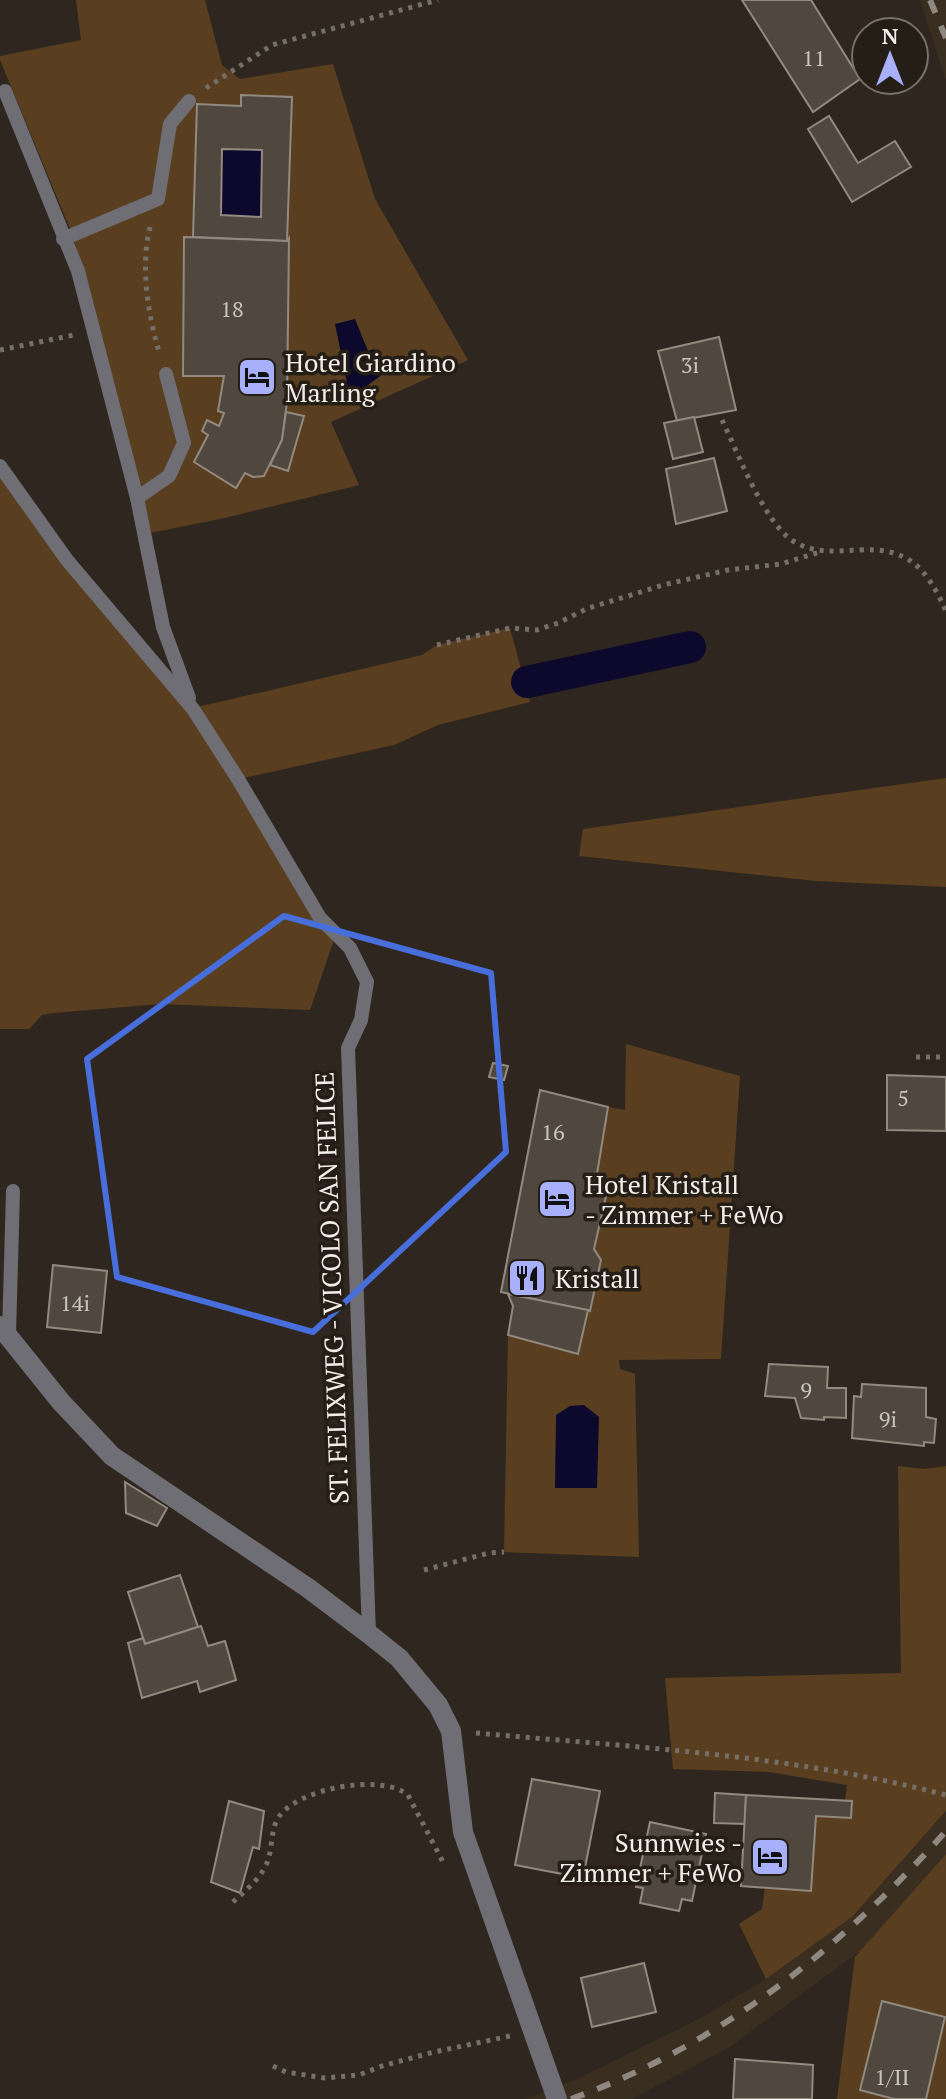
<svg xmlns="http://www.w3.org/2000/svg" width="946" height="2099" font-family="'PT Serif',serif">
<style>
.built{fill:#3a2e21}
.green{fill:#593f1f}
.water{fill:#0c092d}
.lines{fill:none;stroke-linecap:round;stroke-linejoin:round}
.canal{stroke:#0c092d;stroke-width:32}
.building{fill:#50483f;stroke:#92897f;stroke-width:2;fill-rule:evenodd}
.path{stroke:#766f68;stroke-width:5;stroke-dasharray:4 6;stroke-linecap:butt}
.service{stroke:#6e6e74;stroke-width:14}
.minor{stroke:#6e6e74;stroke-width:20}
.rail{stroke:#8f8881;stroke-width:6;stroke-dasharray:14 14;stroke-linecap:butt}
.marked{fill:none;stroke:#486edb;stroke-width:6;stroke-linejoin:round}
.labels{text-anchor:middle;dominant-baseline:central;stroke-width:7;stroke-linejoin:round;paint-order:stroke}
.number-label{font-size:22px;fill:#cac4bd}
.poi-label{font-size:26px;fill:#f2ede7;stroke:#251e16;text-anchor:start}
.street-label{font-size:26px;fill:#f2ede7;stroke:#251e16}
</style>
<rect width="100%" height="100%" fill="#2f271f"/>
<g class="built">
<polygon points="920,0 946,0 946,81 943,72"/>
<polygon points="946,1812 946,1854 863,1949 728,2048 632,2099 526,2099 581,2077 701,2018 766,1979 852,1917"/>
</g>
<g class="green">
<polygon points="76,0 205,0 222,65 240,79 333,64 375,199 468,360 331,422 359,485 225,518 145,534 73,236 0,60 0,56 81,40"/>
<polygon points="0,466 193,708 422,655 437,645 510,628 530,702 438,725 394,745 239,779 336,934 310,1010 160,1004 53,1013 42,1015 29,1029 0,1029"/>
<polygon points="946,778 946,887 816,881 579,856 583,829"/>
<polygon points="626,1044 740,1076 721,1359 619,1360 620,1369 635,1374 639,1557 504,1552 508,1335 578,1354 601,1260 594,1249 606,1196 597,1174 608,1107 625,1110"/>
<polygon points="898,1466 924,1469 946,1466 946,1811 852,1917 766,1979 739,1924 762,1909 765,1888 811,1890 816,1816 851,1818 852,1801 845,1800 847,1785 769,1772 673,1769 665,1678 901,1673"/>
<polygon points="946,1854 946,2099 837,2099 855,1957"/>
</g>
<g class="water">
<polygon points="222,149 262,150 261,217 221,215"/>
<polygon points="355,319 368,351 374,349 383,374 364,388 349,393 335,324"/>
<polygon points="584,1405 599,1417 597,1488 555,1488 556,1415 570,1406"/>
</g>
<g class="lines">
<polyline class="canal" points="527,682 690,647"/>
</g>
<g class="building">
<polygon points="742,0 811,0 860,79 813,112"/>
<path d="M241,95L292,97L287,241L193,237L197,104L241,106ZM222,149L262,150L261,217L221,215Z"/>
<polygon points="829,116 858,163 895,141 911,167 852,202 808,129"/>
<polygon points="184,237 287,241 289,238 287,402 282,440 264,476 253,477 245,473 236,488 194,462 208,435 202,431 207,420 219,426 224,413 218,411 224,376 183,376"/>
<polygon points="719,337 736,410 677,421 658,351"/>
<polygon points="286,412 304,416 288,471 270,465 282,440"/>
<polygon points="694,417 703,452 673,459 664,423"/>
<polygon points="714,458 727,511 676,524 666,469"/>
<polygon points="493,1063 508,1066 504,1080 489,1077"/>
<polygon points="887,1075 946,1077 946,1131 887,1130"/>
<polygon points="540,1090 608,1107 597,1174 606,1196 594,1249 601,1260 590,1311 501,1292"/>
<polygon points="53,1265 107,1271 101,1333 47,1327"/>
<polygon points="508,1294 588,1310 578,1354 508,1335 513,1306"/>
<polygon points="769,1364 828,1367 827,1388 846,1388 846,1418 824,1417 824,1420 801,1418 795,1398 765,1396"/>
<polygon points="862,1384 926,1388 926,1417 936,1419 934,1443 924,1442 924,1446 852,1438 854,1396 861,1397"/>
<polygon points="125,1482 167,1508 157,1526 126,1513"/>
<polygon points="180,1575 198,1627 145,1644 128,1592"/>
<polygon points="201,1626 208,1646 225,1641 236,1680 200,1692 197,1681 142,1698 128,1643 143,1638 145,1644"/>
<polygon points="532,1779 600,1791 583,1878 515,1865"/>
<polygon points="715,1793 746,1795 745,1824 714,1823"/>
<polygon points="746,1795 852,1801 851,1818 816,1816 811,1891 741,1886"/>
<polygon points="229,1801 264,1811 259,1849 253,1847 240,1893 211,1882"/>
<polygon points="650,1822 706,1834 692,1901 682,1899 679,1911 640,1903 643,1888 636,1887"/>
<polygon points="644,1963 656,2012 592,2027 581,1978"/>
<polygon points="882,2001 945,2017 926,2099 894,2099 860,2090"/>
<polygon points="735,2059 813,2065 812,2099 733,2099"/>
</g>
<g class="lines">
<g class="path">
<polyline points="206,88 272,45 438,0"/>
<path d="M150,227C140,268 148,315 160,355"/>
<polyline points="0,350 74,335"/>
<path d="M722,420C738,453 764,522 793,541C814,554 836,551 859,550C909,547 927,569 946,611"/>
<polyline points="437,645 510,628 537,630 558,623 586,609 663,585 728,570 781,564 823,551"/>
<polyline points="916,1057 946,1057"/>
<polyline points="424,1570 489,1553 504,1552"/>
<path d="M476,1733C632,1747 793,1755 946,1795"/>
<path d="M233,1902C245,1891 259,1880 266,1865C273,1851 270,1831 278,1818C297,1788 382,1773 408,1795L444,1864"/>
<polyline points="273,2066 286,2072 325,2078 359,2075 382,2066 434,2052 510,2036"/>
</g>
<g class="service">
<polyline points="5,91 78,271 137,498 163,627 189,698"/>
<polyline points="63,239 158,199 170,124 189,101"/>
<polyline points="0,466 67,560 193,709 238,779 320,918 350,948 367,982 361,1020 348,1048 369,1634"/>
<polyline points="137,498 169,476 184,443 166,374"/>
<polyline points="9,1334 13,1191"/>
</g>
<polyline class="minor" points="0,1326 61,1402 112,1456 308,1588 369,1634 399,1658 438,1705 451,1731 463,1832 557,2099"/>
<g class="rail">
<polyline points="930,0 946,38"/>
<path d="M571,2099C718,2046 843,1947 946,1831"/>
</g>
</g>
<path class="marked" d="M284,916L491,973L506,1152L313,1332L117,1277L87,1059Z"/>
<defs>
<symbol id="hotel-square" viewBox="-11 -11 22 22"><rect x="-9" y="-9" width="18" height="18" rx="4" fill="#a8b0fc" stroke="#251e16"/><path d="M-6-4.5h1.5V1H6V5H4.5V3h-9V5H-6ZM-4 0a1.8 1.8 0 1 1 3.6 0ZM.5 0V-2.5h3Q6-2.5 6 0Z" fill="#111"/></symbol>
<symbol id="restaurant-square" viewBox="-11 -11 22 22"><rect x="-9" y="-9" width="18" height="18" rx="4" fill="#a8b0fc" stroke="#251e16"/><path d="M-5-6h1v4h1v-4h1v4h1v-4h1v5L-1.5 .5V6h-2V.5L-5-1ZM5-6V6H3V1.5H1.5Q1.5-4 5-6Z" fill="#111"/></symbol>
</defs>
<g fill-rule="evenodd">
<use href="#hotel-square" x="235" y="355" width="44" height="44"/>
<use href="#hotel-square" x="535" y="1177" width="44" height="44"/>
<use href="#restaurant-square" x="505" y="1256" width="44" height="44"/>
<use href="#hotel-square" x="748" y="1835" width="44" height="44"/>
</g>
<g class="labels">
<g class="number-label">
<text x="814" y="57">11</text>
<text x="232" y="308">18</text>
<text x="690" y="364">3i</text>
<text x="903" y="1097">5</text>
<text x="553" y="1131">16</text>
<text x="75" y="1302">14i</text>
<text x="806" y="1389">9</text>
<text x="888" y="1418">9i</text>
<text x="892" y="2076">1/II</text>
</g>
<g class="poi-label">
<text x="285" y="362">Hotel Giardino<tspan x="285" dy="30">Marling</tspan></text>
<text x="585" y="1184">Hotel Kristall<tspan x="585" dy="30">- Zimmer + FeWo</tspan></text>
<text x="555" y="1278">Kristall</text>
<text x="742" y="1842" text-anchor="end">Sunnwies -<tspan x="742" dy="30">Zimmer + FeWo</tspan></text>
</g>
<g class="street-label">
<text transform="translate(331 1288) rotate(-92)">ST. FELIXWEG - VICOLO SAN FELICE</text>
</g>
</g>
<g transform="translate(890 56)"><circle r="38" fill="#251e16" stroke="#77716a" stroke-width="2"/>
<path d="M0-6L14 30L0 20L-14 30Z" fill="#a8b0fc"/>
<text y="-12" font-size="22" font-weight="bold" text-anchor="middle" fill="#f2ede7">N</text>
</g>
</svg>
